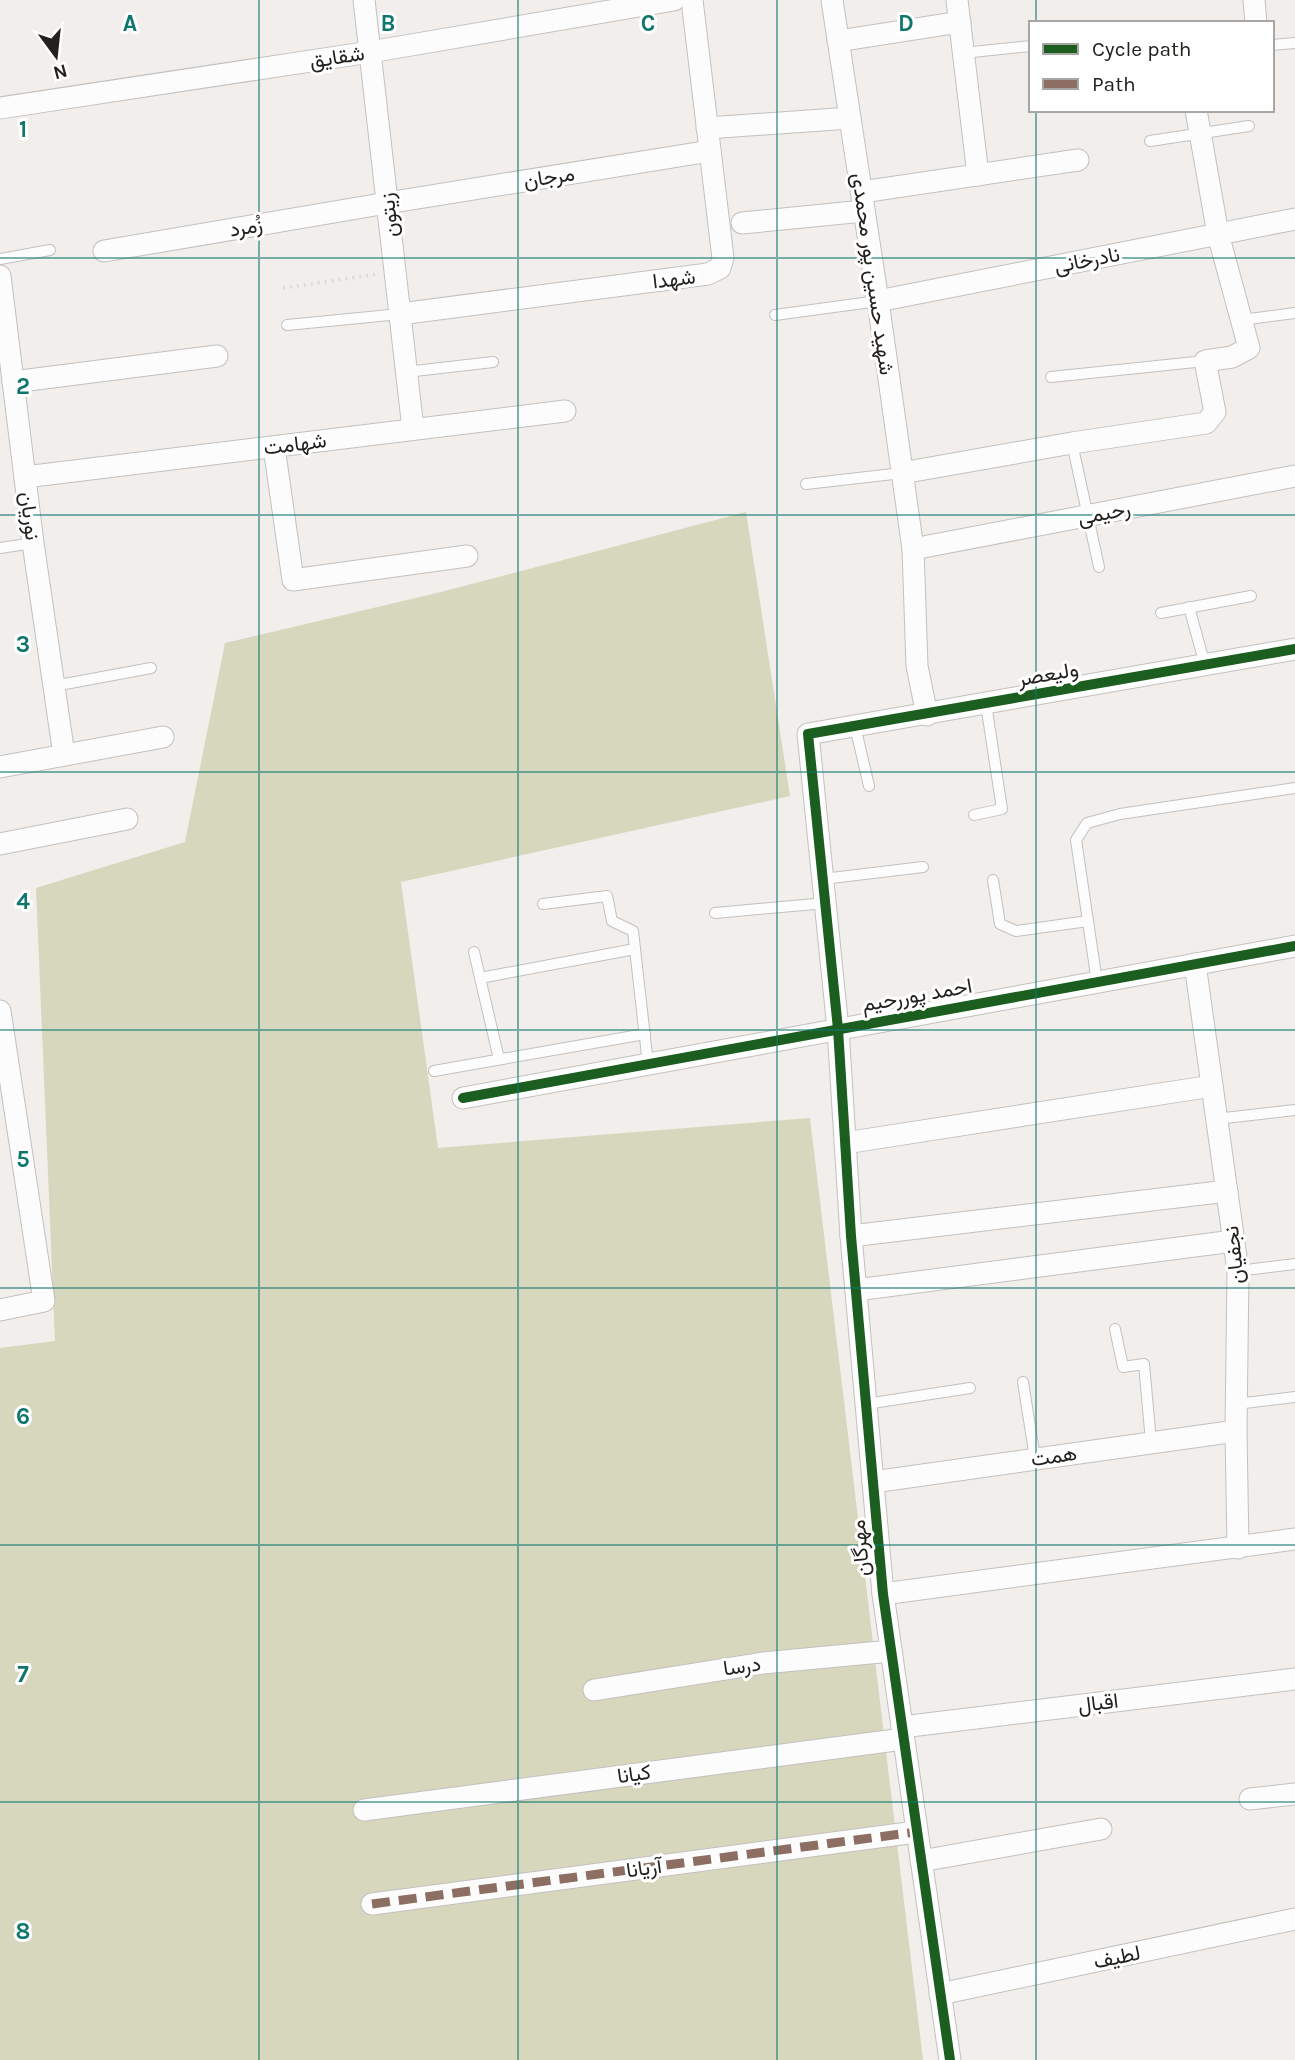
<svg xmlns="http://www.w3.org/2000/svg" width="1295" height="2060" font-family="Karla,Vazirmatn,sans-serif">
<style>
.green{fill:#d6d7bd}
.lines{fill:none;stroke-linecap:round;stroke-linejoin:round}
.service-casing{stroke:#c3c1bf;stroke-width:12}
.minor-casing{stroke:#c3c1bf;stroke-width:23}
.path{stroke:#dadad8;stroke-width:3.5;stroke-dasharray:2 5;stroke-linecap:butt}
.service{stroke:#fdfcfc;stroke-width:10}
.minor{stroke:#fdfcfc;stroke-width:21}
.quiet{stroke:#8d6e63;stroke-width:9;stroke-dasharray:18 9;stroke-linecap:butt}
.cycleway-casing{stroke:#fff;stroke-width:15}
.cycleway{stroke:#1b5e20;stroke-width:10}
.grid{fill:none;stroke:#0f766e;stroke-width:2;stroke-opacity:0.55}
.labels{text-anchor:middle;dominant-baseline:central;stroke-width:6;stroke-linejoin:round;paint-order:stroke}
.street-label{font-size:21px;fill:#22211e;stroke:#fff}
.grid-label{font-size:23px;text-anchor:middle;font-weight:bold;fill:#0f766e;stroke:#fff;stroke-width:6;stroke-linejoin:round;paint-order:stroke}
</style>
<rect width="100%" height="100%" fill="#f1eeeb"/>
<polygon class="green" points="746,512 790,796 401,882 438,1148 810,1118 923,2060 0,2060 0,1348 55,1341 36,888 185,842 225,643 441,592"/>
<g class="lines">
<defs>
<g id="service">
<polyline points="1272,45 1295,43"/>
<polyline points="963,53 1031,46"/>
<polyline points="1150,141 1249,126"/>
<polyline points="0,259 50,250"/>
<polyline points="775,315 878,301"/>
<polyline points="1241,320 1295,313"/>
<polyline points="287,325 400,314"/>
<polyline points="406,372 493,362"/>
<polyline points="1051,377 1205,361"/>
<polyline points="1072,443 1099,567"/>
<polyline points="806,484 902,473"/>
<polyline points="0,548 33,543"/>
<polyline points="1189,607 1205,665"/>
<polyline points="1161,613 1251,596"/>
<polyline points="54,686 151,668"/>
<polyline points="855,726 869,786"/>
<polyline points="974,815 1002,809 986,704"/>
<polyline points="823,879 923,867"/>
<polyline points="993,880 1000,924 1016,931 1088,921"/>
<polyline points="543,904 607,896 612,921 633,931 648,1064"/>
<polyline points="715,913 826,903"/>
<polyline points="474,952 499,1059"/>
<polyline points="480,978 635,949"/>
<polyline points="1097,982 1076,840 1087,823 1120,814 1295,788"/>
<polyline points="434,1071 645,1034"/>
<polyline points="1216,1119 1295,1110"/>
<polyline points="1238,1271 1295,1264"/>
<polyline points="1115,1329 1123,1367 1144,1364 1151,1442"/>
<polyline points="1023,1382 1035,1458"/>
<polyline points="866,1404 970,1388"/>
<polyline points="1236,1404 1295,1397"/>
</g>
<g id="minor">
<polyline points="364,0 413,429"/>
<polyline points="832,0 878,301 913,549 917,666 927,715"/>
<polyline points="957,0 978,175"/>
<polyline points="1254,0 1256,23"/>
<polyline points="838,41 960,22"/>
<polyline points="0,108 370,52 674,0"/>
<polyline points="707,128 850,118"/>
<polyline points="862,192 1078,160"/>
<polyline points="742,223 864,211"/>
<polyline points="104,251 387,203 710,151"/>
<polyline points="0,276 33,543 64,755"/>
<polyline points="878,301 1295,219"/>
<polyline points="400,314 708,274 720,268 723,258 692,0"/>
<polyline points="13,382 217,356"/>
<polyline points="274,447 293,580 467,556"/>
<polyline points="902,473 1072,443 1206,423 1215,412 1205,361 1232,357 1249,348 1218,234 1196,110"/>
<polyline points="25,477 565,411"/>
<polyline points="913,549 1295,476"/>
<polyline points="0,767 163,737"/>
<polyline points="0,844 127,819"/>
<polyline points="1195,964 1238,1271 1236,1431 1238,1548"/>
<polyline points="0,1011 44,1301 0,1310"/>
<polyline points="463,1098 1295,946"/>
<polyline points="845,1143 1212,1086"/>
<polyline points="851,1236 1227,1191"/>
<polyline points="856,1290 1233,1241"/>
<polyline points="873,1482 1236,1431"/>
<polyline points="883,1594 1295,1539"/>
<polyline points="594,1690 763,1663 891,1651"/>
<polyline points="902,1727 1295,1679"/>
<polyline points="1250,1799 1295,1794"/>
<polyline points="364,1810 903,1739"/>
<polyline points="921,1861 1101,1829"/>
<polyline points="372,1904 916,1832"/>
<polyline points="940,1994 1295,1919"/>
<polyline points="950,2060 883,1594 851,1236 838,1029 808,734 1295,649"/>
</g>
</defs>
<use href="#service" class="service-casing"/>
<use href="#minor" class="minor-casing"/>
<polyline class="path" points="283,288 378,274"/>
<use href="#service" class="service"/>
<use href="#minor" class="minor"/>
<polyline class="quiet" points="372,1904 916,1832"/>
<defs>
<g id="cycleway">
<polyline points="463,1098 1295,946"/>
<polyline points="950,2060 883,1594 851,1236 838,1029 808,734 1295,649"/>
</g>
</defs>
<use href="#cycleway" class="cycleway-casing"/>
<use href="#cycleway" class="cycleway"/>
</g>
<path class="grid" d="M259,0V2060M518,0V2060M777,0V2060M1036,0V23M1036,110V2060M0,258H1295M0,515H1295M0,772H1295M0,1030H1295M0,1288H1295M0,1545H1295M0,1802H1295"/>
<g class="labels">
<g class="street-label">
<text transform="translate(337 57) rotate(-9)">شقایق</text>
<text transform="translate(549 177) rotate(-9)">مرجان</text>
<text transform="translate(389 215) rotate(-96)">زیتون</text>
<text transform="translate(246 227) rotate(-10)">زُمرد</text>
<text transform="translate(1087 260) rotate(-11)">نادرخانی</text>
<text transform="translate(873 274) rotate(82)">شهید حسین پور محمدی</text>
<text transform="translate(674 279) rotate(-7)">شهدا</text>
<text transform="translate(295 444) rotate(-7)">شهامت</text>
<text transform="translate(1104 513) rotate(-11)">رحیمی</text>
<text transform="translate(30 516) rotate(83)">نوریان</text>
<text transform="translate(1048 674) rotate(-10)">ولیعصر</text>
<text transform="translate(917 995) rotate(-10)">احمد پوررحیم</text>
<text transform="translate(1234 1255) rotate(-96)">نجفیان</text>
<text transform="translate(1054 1456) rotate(-8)">همت</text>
<text transform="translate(860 1548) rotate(-95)">مهرگان</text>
<text transform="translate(742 1666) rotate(-8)">درسا</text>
<text transform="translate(1098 1703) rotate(-7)">اقبال</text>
<text transform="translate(634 1774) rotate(-8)">کیانا</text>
<text transform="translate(644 1868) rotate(-8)">آریانا</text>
<text transform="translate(1117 1957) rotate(-12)">لطیف</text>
</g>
</g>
<g class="grid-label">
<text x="130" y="31">A</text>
<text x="388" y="31">B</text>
<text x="648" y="31">C</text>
<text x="906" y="31">D</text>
<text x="23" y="137">1</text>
<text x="23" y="394">2</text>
<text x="23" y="652">3</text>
<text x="23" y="909">4</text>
<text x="23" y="1167">5</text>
<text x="23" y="1424">6</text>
<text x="23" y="1682">7</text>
<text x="23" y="1939">8</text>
</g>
<rect x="1029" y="21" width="245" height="91" fill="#ffffff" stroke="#a7a6a5" stroke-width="2"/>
<rect x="1043" y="44" width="35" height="10" fill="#1b5e20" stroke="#a7a6a5" stroke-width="2"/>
<text x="1092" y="56" font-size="21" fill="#22211e">Cycle path</text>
<rect x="1043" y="79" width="35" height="10" fill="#8d6e63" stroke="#a7a6a5" stroke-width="2"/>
<text x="1092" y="91" font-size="21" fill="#22211e">Path</text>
<g transform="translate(56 56) rotate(165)" stroke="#ffffff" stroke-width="5" paint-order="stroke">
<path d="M0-5L12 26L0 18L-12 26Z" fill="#22211e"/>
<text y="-10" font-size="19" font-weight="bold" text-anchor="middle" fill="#22211e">N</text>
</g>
</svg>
